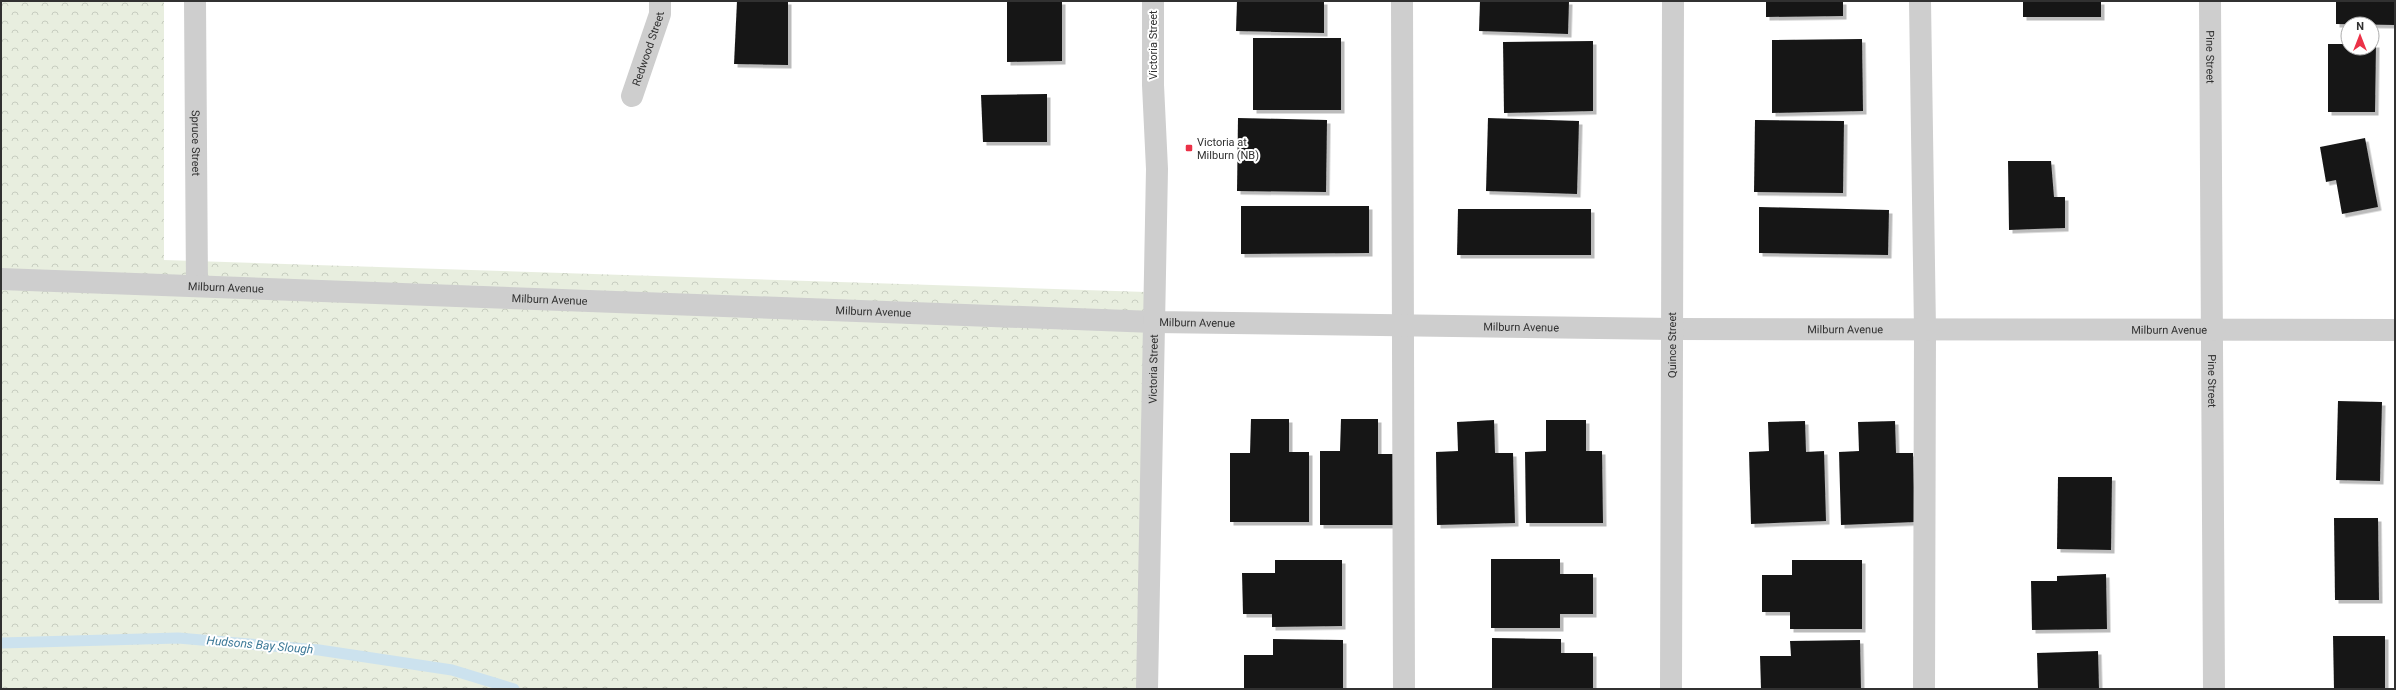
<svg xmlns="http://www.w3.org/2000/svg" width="2396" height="690" font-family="Roboto,sans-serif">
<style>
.forest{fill:url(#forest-crowns)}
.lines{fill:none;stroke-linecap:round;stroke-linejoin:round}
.stream{stroke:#cce2ee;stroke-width:11}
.building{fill:#181818;filter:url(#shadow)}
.minor{stroke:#cecece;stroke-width:22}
.poi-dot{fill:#eb3147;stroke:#fff;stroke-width:1.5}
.labels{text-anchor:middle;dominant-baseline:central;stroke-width:4;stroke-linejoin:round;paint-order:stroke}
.street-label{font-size:11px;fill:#313131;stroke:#fff}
.poi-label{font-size:11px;fill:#313131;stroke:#fff;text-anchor:start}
.water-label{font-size:12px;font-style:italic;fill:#3b7897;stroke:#fff}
</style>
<defs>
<pattern id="forest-crowns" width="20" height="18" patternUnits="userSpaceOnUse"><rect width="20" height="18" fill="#e8eedf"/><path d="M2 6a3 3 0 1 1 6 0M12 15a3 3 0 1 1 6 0" fill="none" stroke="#c7cdc0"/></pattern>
<filter id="shadow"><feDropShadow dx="3.5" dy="3.5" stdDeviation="0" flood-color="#0004"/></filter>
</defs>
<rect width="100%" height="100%" fill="#fff"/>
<polygon class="forest" points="1,1 164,1 164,260 1146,292 1144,689 1,689"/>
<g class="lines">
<polyline class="stream" points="1,643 178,638 319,650 452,670 514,689"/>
</g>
<g class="building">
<polygon points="737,1 788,1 788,65 734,64"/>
<polygon points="1007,1 1062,1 1062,61 1007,62"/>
<polygon points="1237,1 1324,1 1324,33 1236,31"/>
<polygon points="1480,1 1569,1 1568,34 1479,31"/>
<polygon points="1766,1 1843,1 1843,16 1766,17"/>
<rect x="2023" y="1" width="78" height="16"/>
<polygon points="2336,1 2395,1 2395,25 2336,24"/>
<rect x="1253" y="38" width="88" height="72"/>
<polygon points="1862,39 1863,111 1772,113 1772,40"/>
<polygon points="1593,41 1593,111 1504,113 1503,42"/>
<polygon points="2328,44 2348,44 2348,48 2372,48 2372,44 2376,44 2375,112 2328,112"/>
<polygon points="1047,94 1047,142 983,142 981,95"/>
<polygon points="1238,118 1327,120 1326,192 1237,191"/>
<polygon points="1488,118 1579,121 1577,194 1486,191"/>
<polygon points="1755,120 1844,121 1843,193 1754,192"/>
<polygon points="2365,138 2378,207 2342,214 2336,180 2326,182 2320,147"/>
<polygon points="2008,161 2051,161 2054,197 2065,197 2065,228 2009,230"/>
<polygon points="1241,206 1369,206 1369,253 1241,254"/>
<polygon points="1759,207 1889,210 1888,255 1759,253"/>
<polygon points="1458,209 1591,209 1591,255 1457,255"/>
<polygon points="2338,401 2382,402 2380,481 2336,480"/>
<polygon points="1251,419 1289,419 1289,452 1309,452 1309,522 1230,522 1230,453 1250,453"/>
<polygon points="1341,419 1378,419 1378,454 1399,454 1399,525 1320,525 1320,451 1340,451"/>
<polygon points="1494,420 1495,453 1513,453 1515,523 1437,525 1436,452 1458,451 1457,422"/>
<polygon points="1546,420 1586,420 1586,451 1602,451 1603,523 1526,523 1525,452 1546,451"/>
<polygon points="1805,421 1806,452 1824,451 1826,521 1751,524 1749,452 1769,451 1768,422"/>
<polygon points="1895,421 1896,453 1913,453 1915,522 1841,525 1839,452 1859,451 1858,422"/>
<polygon points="2058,477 2112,477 2111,550 2057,549"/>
<polygon points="2334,518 2378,518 2379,600 2335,600"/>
<polygon points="1491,559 1560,559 1560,574 1593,574 1593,614 1560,614 1560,628 1491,628"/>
<polygon points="1275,560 1342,560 1342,626 1272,627 1272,614 1243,614 1242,573 1275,573"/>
<polygon points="1792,560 1862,560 1862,629 1790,629 1790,612 1762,612 1762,575 1792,575"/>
<polygon points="2106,574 2107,629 2032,630 2031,581 2057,581 2057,576"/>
<polygon points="2333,636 2385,636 2385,689 2334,689"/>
<polygon points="1492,638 1561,639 1561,653 1593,653 1593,689 1492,689"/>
<polygon points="1273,639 1343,640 1343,689 1244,689 1244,655 1273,655"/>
<polygon points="1860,640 1861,689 1761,689 1760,656 1791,656 1790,641"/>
<polygon points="2098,651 2099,689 2038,689 2037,653"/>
</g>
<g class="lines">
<g class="minor">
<path id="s1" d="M195,1L197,286"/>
<polyline points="1402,1 1404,689"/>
<polyline points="1920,1 1925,330 1924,689"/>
<path id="s2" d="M2210,1L2214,689"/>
<path id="s3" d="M632,96L660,14V1"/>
<path id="s4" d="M1,279L1154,322L1673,329L2395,330"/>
<path id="s5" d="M1147,689L1157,169L1153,85V1"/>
<path id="s6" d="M1671,689L1673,1"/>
</g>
</g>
<rect class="poi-dot" x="1185" y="144" width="8" height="8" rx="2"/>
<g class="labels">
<g class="street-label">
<text transform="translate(1153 45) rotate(-90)">Victoria Street</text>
<text stroke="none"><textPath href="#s3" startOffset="50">Redwood Street</textPath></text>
<text stroke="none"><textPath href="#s2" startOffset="56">Pine Street</textPath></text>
<text stroke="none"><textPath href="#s1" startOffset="142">Spruce Street</textPath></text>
<text stroke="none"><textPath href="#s4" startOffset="225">Milburn Avenue</textPath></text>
<text stroke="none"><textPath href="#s4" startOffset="549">Milburn Avenue</textPath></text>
<text stroke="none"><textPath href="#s4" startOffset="873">Milburn Avenue</textPath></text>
<text stroke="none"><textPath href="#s4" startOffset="1197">Milburn Avenue</textPath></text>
<text stroke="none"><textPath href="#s4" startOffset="1521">Milburn Avenue</textPath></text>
<text stroke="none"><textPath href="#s4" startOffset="1845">Milburn Avenue</textPath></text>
<text stroke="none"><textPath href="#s4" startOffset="2169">Milburn Avenue</textPath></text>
<text stroke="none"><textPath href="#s6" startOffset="344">Quince Street</textPath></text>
<text stroke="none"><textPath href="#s5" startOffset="320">Victoria Street</textPath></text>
<text stroke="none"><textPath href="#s2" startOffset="380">Pine Street</textPath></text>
</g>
<g class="poi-label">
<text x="1197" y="142">Victoria at<tspan x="1197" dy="13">Milburn (NB)</tspan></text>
</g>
<g class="water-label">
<text transform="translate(260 645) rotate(5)">Hudsons Bay Slough</text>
</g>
</g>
<rect width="2396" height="690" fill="none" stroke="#313131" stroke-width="4"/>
<g transform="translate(2360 36)"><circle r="19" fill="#ffffff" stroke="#adadad"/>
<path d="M0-3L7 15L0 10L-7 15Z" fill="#eb3147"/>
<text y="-6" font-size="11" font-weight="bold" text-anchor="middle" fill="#313131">N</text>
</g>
</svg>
